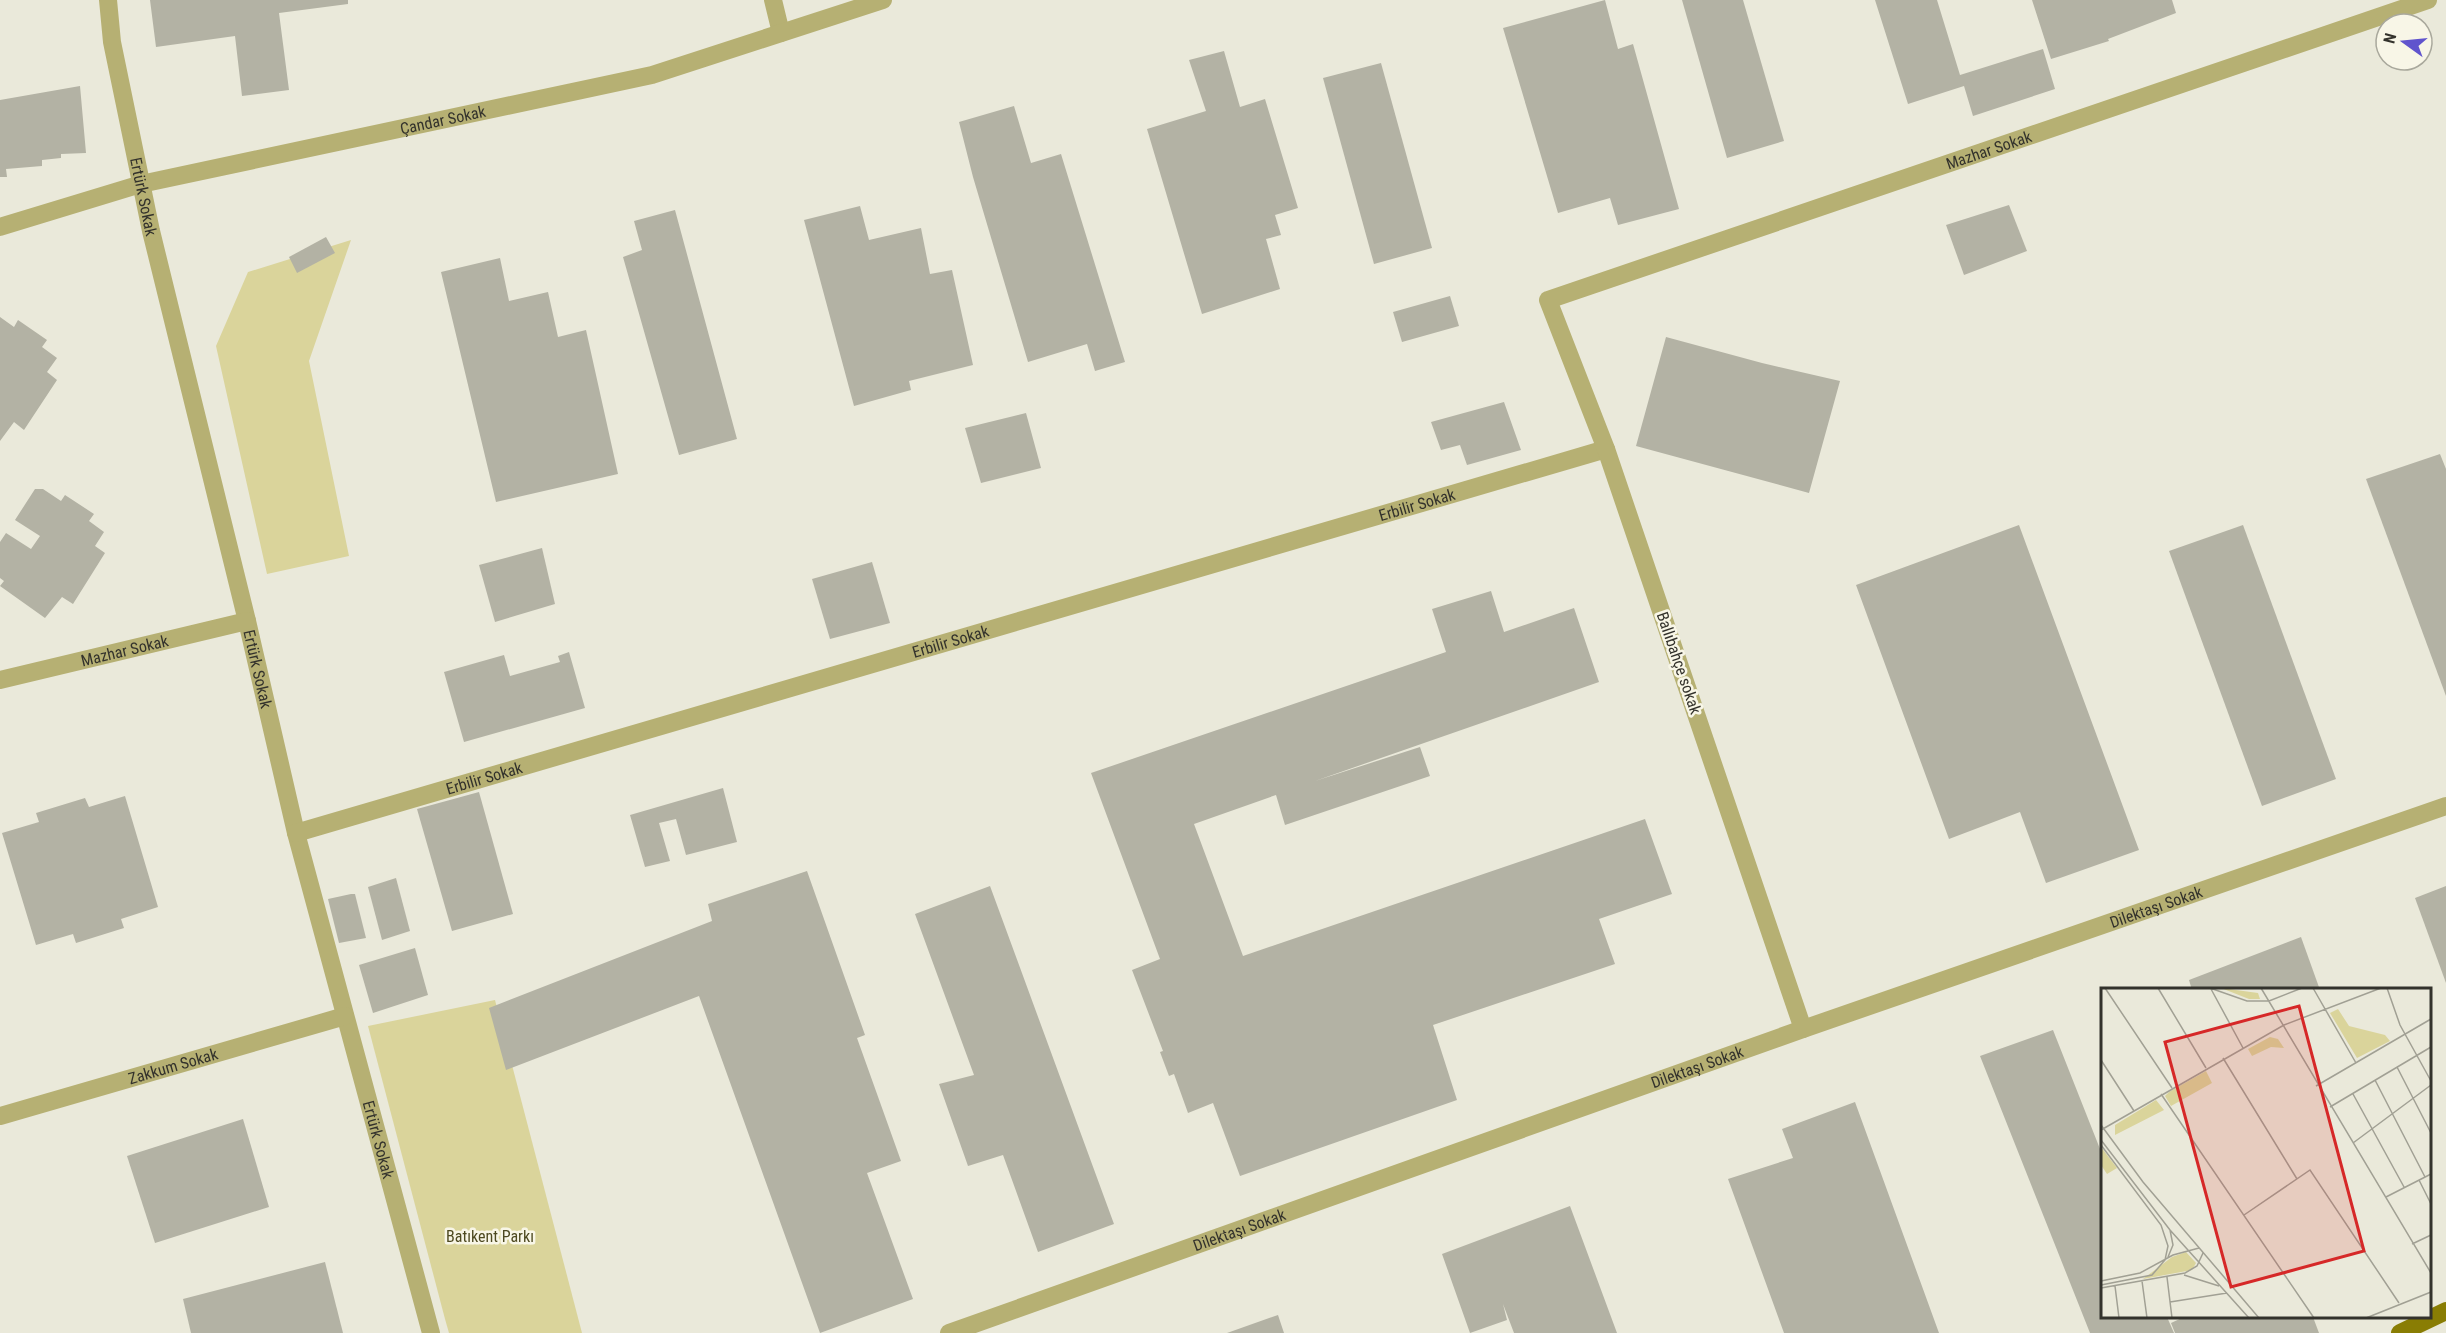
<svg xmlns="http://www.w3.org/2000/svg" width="2446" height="1333" font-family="'Roboto Condensed',sans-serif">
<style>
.park{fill:#dad49b}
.building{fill:#b3b2a4}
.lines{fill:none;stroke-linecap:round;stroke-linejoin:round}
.minor{stroke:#b6b073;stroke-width:18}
.major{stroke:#897d04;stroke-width:18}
.labels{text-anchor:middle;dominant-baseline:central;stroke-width:5;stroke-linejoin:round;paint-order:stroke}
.street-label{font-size:16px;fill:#33322c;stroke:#f8f6e7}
.park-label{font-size:16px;fill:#4d4920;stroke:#f8f6e7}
.inset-road{fill:none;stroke:#a1a094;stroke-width:1.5}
.view{fill:#d62828;fill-opacity:0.15;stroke:#d62828;stroke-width:3}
.inset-edge{fill:none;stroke:#33322c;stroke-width:3}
</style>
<rect width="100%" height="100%" fill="#eae9da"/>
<g class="park">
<polygon points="351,240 309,361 349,556 267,574 216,346 248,272"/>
<polygon points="495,1000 582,1333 449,1333 445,1319 368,1026"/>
</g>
<g class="building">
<polygon points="150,0 348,0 348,4 279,13 289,90 242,96 235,36 156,47"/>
<polygon points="1605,0 1618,49 1633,44 1679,209 1618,225 1610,198 1558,213 1503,28"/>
<polygon points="1682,0 1743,0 1784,141 1727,158"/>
<polygon points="1875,0 1937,0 1960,75 2043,49 2055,89 1973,116 1964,86 1908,104"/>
<polygon points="2032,0 2172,0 2176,13 2108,39 2109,41 2051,59"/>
<polygon points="1224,51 1240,107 1265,99 1298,208 1275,215 1281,235 1266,239 1280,289 1202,314 1147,129 1206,111 1189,60"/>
<polygon points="1381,63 1432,248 1374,264 1323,78"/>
<polygon points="80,86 86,153 61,154 61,158 42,160 42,166 6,169 7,177 0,177 0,100"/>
<polygon points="1014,106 1031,163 1061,154 1125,362 1095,371 1087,344 1028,362 973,177 959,122"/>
<polygon points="2009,205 2027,251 1964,275 1946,225"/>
<polygon points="860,206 869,240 921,228 930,274 952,270 973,365 909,381 911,390 854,406 804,220"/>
<polygon points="675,210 737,439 679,455 623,257 642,250 634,221"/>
<polygon points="326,237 335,253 297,273 289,257"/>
<polygon points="500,258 509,301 548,292 558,337 586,330 618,474 496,502 441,272"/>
<polygon points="1450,296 1459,326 1402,342 1393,312"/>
<polygon points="0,317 14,327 18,320 47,340 42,347 57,358 47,372 57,380 24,430 14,422 0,441"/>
<polygon points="1666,337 1762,363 1840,381 1809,493 1636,446"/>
<polygon points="1504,402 1521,450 1467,465 1460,445 1441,450 1431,422"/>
<polygon points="1026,413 1041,468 981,483 965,428"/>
<polygon points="2440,454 2446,469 2446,696 2366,479"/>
<polygon points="35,489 43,489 61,501 65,495 94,514 89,521 104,532 95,546 105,553 73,604 62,597 45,618 0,586 4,581 0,578 0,542 6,533 31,549 40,536 15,520"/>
<polygon points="2019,525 2139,850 2046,883 2020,812 1949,839 1856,585"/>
<polygon points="2243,525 2336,779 2262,806 2169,551"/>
<polygon points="542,548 555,604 495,622 479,565"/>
<polygon points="872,562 890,623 830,639 812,579"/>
<polygon points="1491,591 1504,632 1574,608 1599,682 1315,781 1420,747 1430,776 1285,825 1276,795 1194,824 1243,956 1645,819 1672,894 1599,919 1615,964 1433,1025 1457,1100 1240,1176 1213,1103 1188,1113 1174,1074 1169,1076 1160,1052 1163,1051 1132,970 1160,959 1091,773 1446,652 1432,609"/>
<polygon points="569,652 585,708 464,742 444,672 504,655 510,676 560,662 558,656"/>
<polygon points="723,788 737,842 686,855 676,819 659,823 670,861 645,867 630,815"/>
<polygon points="479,792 513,914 452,931 417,809"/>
<polygon points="125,796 158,907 121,919 124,928 76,943 73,934 36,945 2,833 39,822 36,813 85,798 89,807"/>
<polygon points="807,871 865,1035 857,1038 901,1161 867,1173 913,1299 820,1333 699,996 506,1070 489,1008 712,921 708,904"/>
<polygon points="396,878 410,931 382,940 368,887"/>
<polygon points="990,886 1114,1224 1038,1252 1003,1155 968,1166 939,1084 974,1075 915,914"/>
<polygon points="2446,886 2446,983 2415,898"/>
<polygon points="351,894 355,894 366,938 339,943 328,899"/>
<polygon points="2301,937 2320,990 2192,990 2189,980"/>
<polygon points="415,948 428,995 373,1013 359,965"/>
<polygon points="2053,1030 2102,1154 2102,1316 2167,1317 2174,1333 2090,1333 1980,1056"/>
<polygon points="1855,1102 1939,1333 1784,1333 1728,1179 1793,1158 1782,1129"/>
<polygon points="243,1119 269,1207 155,1243 127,1156"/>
<polygon points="1570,1206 1617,1333 1514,1333 1503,1304 1507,1320 1470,1333 1442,1254"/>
<polygon points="325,1262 343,1333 191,1333 183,1299"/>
<polygon points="1278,1315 1284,1333 1227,1333"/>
<polygon points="2184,1317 2313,1317 2319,1333 2175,1333 2171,1323"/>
</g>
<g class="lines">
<g class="minor">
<path id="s1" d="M108,0L112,42L151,231L247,621L296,833L431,1333"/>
<polyline points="773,0 781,33"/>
<path id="s2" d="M0,227L141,184L652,75L883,0"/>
<path id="s3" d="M0,680L247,621"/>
<path id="s4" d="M296,833L1606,449"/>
<path id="s5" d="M1803,1029L1606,449L1548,300L2428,0"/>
<path id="s6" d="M0,1116L345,1016"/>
<path id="s7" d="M949,1333L1803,1029L2446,806"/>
</g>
<polyline class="major" points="2400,1333 2446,1311"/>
</g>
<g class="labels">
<g class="street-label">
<text stroke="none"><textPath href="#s2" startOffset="456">Çandar Sokak</textPath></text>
<text stroke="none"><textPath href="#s5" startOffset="1238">Mazhar Sokak</textPath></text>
<text stroke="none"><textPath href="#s1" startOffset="200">Ertürk Sokak</textPath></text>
<text stroke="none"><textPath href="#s4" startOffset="1168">Erbilir Sokak</textPath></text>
<text stroke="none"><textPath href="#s4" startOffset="682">Erbilir Sokak</textPath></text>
<text stroke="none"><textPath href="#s3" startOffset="128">Mazhar Sokak</textPath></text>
<text transform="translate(1679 663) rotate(71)">Ballıbahçe sokak</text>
<text stroke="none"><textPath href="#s1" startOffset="686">Ertürk Sokak</textPath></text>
<text stroke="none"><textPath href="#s4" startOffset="196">Erbilir Sokak</textPath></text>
<text stroke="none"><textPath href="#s7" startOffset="1280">Dilektaşı Sokak</textPath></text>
<text stroke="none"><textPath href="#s6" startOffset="180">Zakkum Sokak</textPath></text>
<text stroke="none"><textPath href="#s7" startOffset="794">Dilektaşı Sokak</textPath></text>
<text stroke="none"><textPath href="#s1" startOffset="1172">Ertürk Sokak</textPath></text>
<text stroke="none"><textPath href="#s7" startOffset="308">Dilektaşı Sokak</textPath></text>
</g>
<g class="park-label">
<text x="490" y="1236">Batıkent Parkı</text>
</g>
</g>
<g transform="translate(2101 988)">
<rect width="330" height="330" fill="#eae9da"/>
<path d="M120,0L157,5L159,11H148ZM237,21L248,38L284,47L289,53L256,70L229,25ZM169,49L177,51L183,60L170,59L151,68L147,61ZM105,83L111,95L70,118L64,108L68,104ZM55,112L63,122L14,147V137ZM0,159L16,180L6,186L0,177ZM85,264L95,275L91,282L42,291L71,269Z" fill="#dad49b"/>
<path class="inset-road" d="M4,0L71,100M57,0L105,80M109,0L146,13H168L201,0M160,0L330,285M212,0L255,75M286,0L299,37L330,93M110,1L142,60M122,70L196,191M0,72L33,123M296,79L330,145M274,92L324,189M215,98L330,31M60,106L213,330M252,106L303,199M229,119L330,59M0,137L42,194L158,330M0,142L183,37L280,0M0,152L69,242L148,330M252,155L330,97M0,157L60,237L67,258L64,272L51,287L0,297M318,192L330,216M285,209L330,186M143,227L209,182L298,315M311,256L330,247M67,269L72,257L69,242M83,287L118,298M66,289L71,330M0,293L39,285L72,267L98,260M41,293L46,330M14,298L18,330M0,300L84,285L96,278L102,265M69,314L126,305M265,330L330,304"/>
<path class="view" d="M198,18L263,263L130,299L64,54Z"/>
<rect width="330" height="330" class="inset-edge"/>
</g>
<g transform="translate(2404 42) rotate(285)"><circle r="28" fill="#f8f6e7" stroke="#a9a89c" stroke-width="1.5"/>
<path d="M0-4.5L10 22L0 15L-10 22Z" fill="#6054cd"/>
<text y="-9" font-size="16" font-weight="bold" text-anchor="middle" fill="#33322c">N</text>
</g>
</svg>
